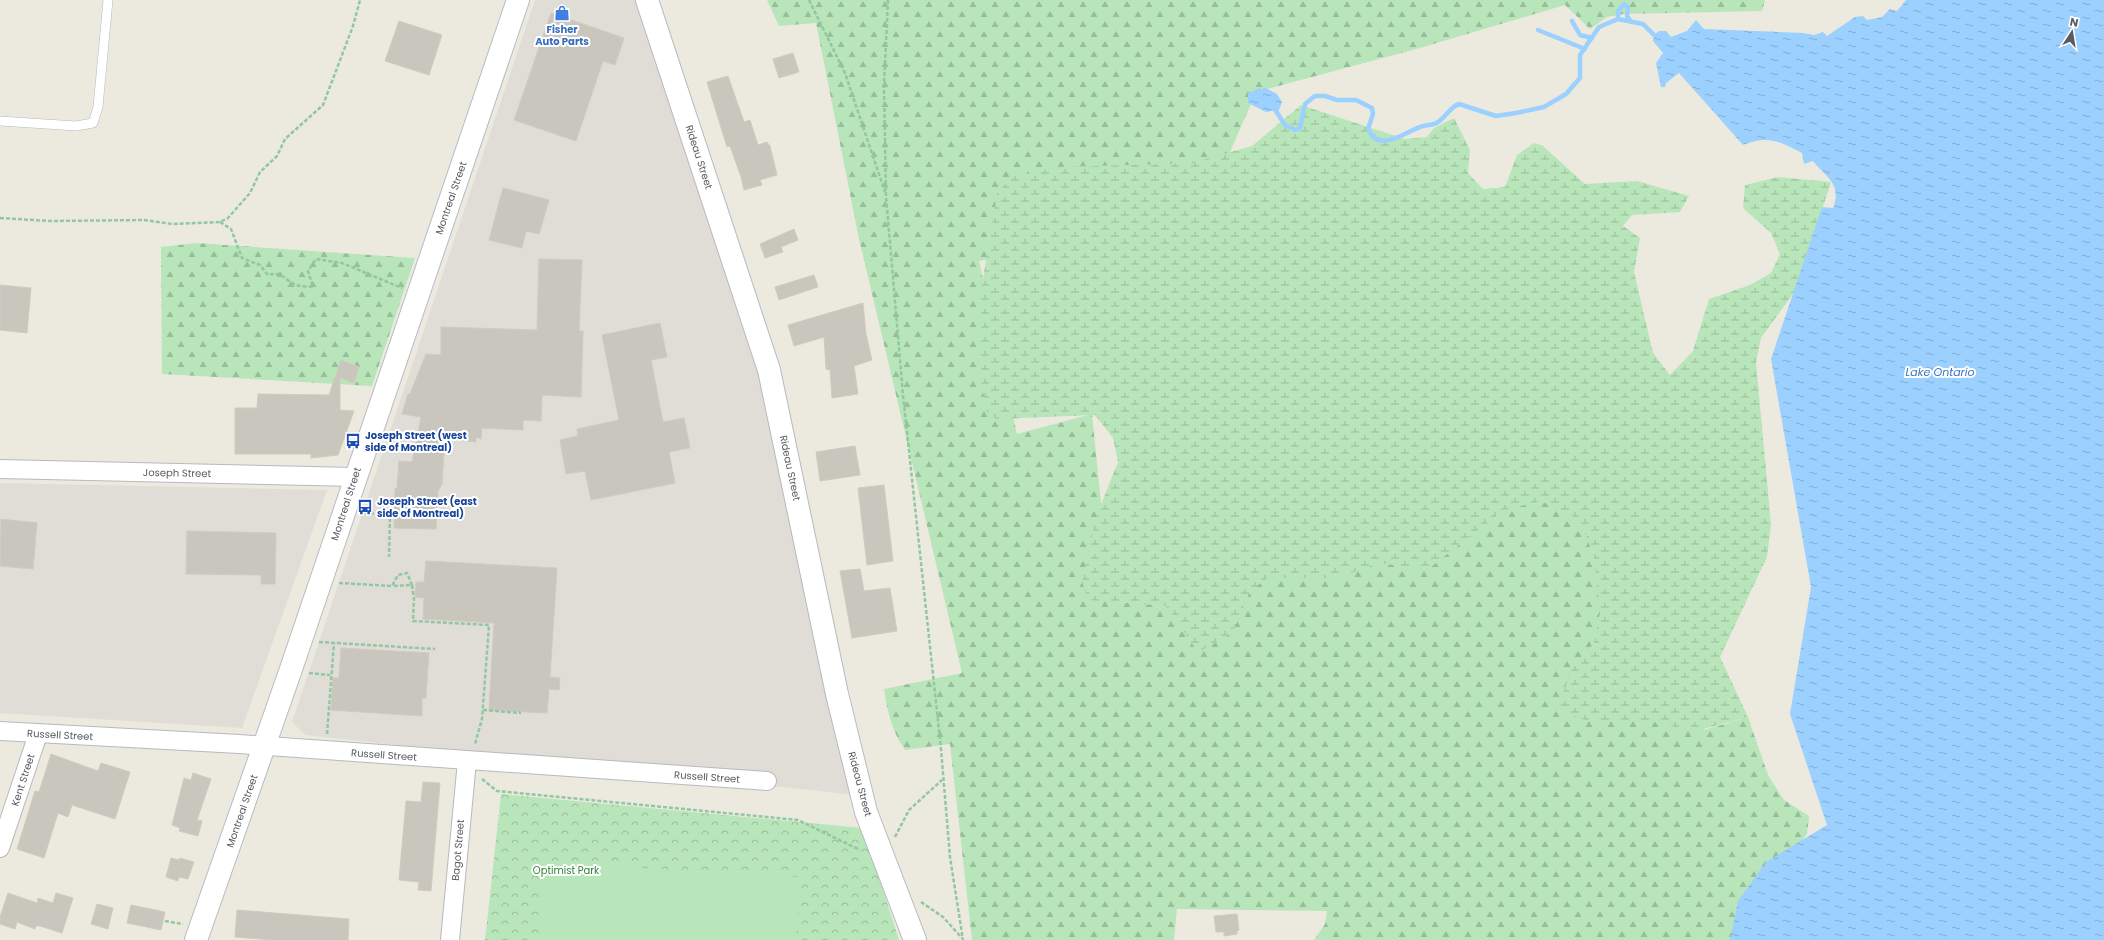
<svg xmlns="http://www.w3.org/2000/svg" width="2104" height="940" font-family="Poppins,sans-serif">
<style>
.industrial{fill:#dfddd6}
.forest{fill:url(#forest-firs)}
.wetland{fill:url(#wetland-marsh)}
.park{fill:url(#park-crowns)}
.pitch{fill:#b8e6ba}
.water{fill:url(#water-ripples)}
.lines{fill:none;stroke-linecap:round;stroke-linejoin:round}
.stream{stroke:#9cd0ff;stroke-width:4.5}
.building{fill:#c9c6be;stroke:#d1cbbd}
.service-casing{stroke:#b7b9bf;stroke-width:10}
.minor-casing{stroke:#b7b9bf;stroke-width:20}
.tertiary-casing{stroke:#b7b9bf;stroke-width:24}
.secondary-casing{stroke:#b8bbc2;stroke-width:24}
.path{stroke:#92c7a2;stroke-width:2.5;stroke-dasharray:4 2;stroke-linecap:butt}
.service{stroke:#fff;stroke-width:9}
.minor{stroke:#fff;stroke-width:18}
.tertiary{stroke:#fff;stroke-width:22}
.secondary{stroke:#fff;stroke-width:22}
.labels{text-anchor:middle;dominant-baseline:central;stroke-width:4;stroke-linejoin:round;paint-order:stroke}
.shop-label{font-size:10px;font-weight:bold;fill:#366cbe;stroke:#fff}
.street-label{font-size:10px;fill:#585b61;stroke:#fff}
.transit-label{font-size:10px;font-weight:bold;fill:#164399;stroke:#fff;text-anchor:start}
.park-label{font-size:10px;fill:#2e8235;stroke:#fff}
.water-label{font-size:11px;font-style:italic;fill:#3674c0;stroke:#fff}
</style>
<defs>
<pattern id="forest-firs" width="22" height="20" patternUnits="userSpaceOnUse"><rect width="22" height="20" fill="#b8e6ba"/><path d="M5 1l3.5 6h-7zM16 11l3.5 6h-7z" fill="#98bd9b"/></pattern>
<pattern id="wetland-marsh" width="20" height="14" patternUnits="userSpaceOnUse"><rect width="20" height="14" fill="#b8e6ba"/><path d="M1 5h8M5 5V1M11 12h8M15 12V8" fill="none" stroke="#98bd9b"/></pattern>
<pattern id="park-crowns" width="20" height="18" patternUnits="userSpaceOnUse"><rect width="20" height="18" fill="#b8e6ba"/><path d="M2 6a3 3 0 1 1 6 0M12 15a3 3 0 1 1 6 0" fill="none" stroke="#98bd9b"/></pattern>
<pattern id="water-ripples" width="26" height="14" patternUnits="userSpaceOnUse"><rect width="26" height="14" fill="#9cd0ff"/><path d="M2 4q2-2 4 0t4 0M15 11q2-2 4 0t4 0" fill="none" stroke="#82acd2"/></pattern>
</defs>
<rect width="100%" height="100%" fill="#eceade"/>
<g class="industrial">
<polygon points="535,0 636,0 709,198 770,408 856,795 305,735 292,722"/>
<polygon points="0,483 327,490 242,728 0,713"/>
</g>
<g class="forest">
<path d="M767,0H1765L1762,11L1623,14L1607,17L1590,29L1565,5L1420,48L1256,92L1186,254L1060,244L979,261L1017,434L1092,414L1104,532L1398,395L1731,382L1704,730L1748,717L1768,775L1784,800L1809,816L1807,834L1744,917L1738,940H1314L1325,924L1327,911L1177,909L1174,940H972L950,744L905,750C892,732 887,710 884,689L962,673L859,239L816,23L779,26Z"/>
<polygon points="196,243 415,258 372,386 162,374 161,247"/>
</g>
<polygon class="wetland" points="1301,105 1405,139 1427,137 1434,128 1454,118 1470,150 1468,173 1483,189 1505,187 1517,155 1534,143 1543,146 1585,184 1637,181 1689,196 1680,212 1632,215 1623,226 1640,238 1634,272 1653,353 1670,375 1693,351 1709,299 1750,285 1771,273 1780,254 1771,233 1743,208 1745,185 1778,177 1831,182 1795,291 1761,338 1756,362 1771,525 1767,557 1720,657 1748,717 1696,731 1646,721 1588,721 1558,710 1570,672 1594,643 1600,612 1594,557 1580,520 1541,501 1504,510 1427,570 1380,563 1336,578 1268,578 1250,591 1232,634 1198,652 1166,606 1088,600 1082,581 1096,517 1118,462 1113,438 1095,415 997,419 987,414 978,364 980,297 997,193 1013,176 1059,167 1192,163 1252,146"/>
<polygon class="park" points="501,794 863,828 899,940 485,940"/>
<polygon class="pitch" points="543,862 800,877 796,940 539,940"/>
<g class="water">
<path d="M1906,0H2104V940H1730L1738,901L1766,862L1827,825L1790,714L1811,587L1771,359L1822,207L1833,208C1842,184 1827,178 1813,161L1804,164L1802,153C1779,141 1768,135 1743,145L1679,73L1666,83L1665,87H1661L1656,63L1663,53L1653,41L1654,35L1659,31H1666L1671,37L1687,31L1696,20L1704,29L1803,33L1814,35L1823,32L1827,36L1855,17L1863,16L1867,20L1882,17L1890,9L1897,11Z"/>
<polygon points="1264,87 1277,94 1282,102 1279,110 1266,112 1248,103 1248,93 1260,88 1262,90"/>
</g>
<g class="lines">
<g class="stream">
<polyline points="1618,19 1618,11 1624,4 1628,7 1627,16 1631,22"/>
<polyline points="1572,21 1580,35 1592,38"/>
<polyline points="1538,30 1585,49"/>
<path d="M1276,111L1285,125L1295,130L1300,128L1305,104L1315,96H1325L1337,100H1356L1372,108L1373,114L1368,129C1379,154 1405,132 1420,127C1426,124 1433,126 1438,122C1446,117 1450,107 1459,104L1496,116L1516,113L1544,107L1566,94L1580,78V55L1599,27L1618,19L1643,24L1654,35"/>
</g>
</g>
<g class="building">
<polygon points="551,13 624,38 615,65 603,61 576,141 514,120"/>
<polygon points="399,21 442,35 429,75 385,61"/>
<polygon points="793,53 799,72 779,78 773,59"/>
<polygon points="728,76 744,122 750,120 758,145 767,142 770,146 777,175 760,180 762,185 744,190 741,177 730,146 727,147 707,82"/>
<polygon points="503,188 549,200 539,234 526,231 522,248 489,240"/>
<polygon points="794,229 798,240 781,247 783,252 765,258 760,244"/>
<polygon points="539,259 582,260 579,331 583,331 581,397 542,395 541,421 523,420 523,430 482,428 481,439 476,437 476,442 449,439 447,454 444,453 442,484 438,491 436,529 394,528 395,488 397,489 399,461 412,462 421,417 402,414 408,394 410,394 426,354 441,355 441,327 537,330"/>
<polygon points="814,275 818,287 779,300 775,287"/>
<polygon points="0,285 31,288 27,333 0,330"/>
<polygon points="863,303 866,334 872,360 854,366 858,394 832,398 830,370 826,369 824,337 794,346 788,325"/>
<polygon points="660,323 667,357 651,360 663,422 684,418 690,448 669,452 675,483 591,500 585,471 566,474 560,440 578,436 577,429 619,420 602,335"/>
<polygon points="341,360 359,367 354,383 340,378 340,410 354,411 338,455 311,458 311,454 235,454 235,408 257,408 258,394 329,395"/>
<polygon points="855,446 860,475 820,481 816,452"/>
<polygon points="884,485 893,561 867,565 858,488"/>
<polygon points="1,519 37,523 33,569 0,566"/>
<polygon points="187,531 276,533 275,584 261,584 261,575 186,574"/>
<polygon points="426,561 557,568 550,677 560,678 559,690 549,689 547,713 489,710 494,623 423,619 424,598 415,597 416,582 424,582"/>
<polygon points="860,569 864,591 890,588 897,631 852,638 840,571"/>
<polygon points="341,648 429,653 426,698 422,698 422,716 331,710 333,678 339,678"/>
<polygon points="51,754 98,771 101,763 130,772 115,819 72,805 68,817 58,813 44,858 17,849 35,791 39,792"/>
<polygon points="193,773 211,779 197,820 202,821 198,836 179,831 180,828 172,825 184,778 191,780"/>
<polygon points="423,782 440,783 431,891 418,890 419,882 399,880 406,801 421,802"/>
<polygon points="171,858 179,860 180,858 194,862 188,879 179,877 178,881 166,877"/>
<polygon points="8,893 37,903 38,898 53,903 56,893 73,898 62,933 40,926 36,926 35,929 17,922 15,929 0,924 0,917"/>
<polygon points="97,904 113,908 108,929 91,924"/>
<polygon points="131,905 165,912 161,930 127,923"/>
<polygon points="237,910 349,919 348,940 272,940 235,937"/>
<polygon points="1237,914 1239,930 1237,931 1237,934 1224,936 1224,932 1216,932 1214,916"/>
</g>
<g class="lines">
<defs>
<polyline id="service" points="0,121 76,126 93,123 98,107 108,0"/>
<g id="minor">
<polyline points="0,469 355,477"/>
<polyline points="0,731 239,744 767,781"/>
<polyline points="0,848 38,734"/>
<polyline points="450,940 467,761"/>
</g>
<polyline id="tertiary" points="647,0 769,370 837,694 866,812 915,940"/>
<polyline id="secondary" points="196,940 290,672 518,0"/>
</defs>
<use href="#service" class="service-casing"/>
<use href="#minor" class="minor-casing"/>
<use href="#tertiary" class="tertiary-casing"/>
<use href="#secondary" class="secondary-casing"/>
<g class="path">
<polyline points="809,0 845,73 885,192"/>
<polyline points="888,0 884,85 886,196 903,395 941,749 950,857 963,940"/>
<polyline points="0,218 50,221 144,220 172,224 220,222 228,218 250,193 260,172 277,156 285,139 323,105 353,26 360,0"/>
<path d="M220,222L231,229L242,258L260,265L268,275C281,271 284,279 294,284C299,287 307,286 313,287L308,271L316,259L342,263L402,288"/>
<polyline points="364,513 390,514 389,557"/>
<polyline points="339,583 392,586 398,575 407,573 412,585 392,586"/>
<polyline points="412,585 414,599 413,621 489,625 482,719 475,744"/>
<polyline points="319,642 435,649"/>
<polyline points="309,673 330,675"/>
<polyline points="483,710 521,713"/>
<polyline points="327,734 334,643"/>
<polyline points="482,779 497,791 798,820 860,850"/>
<polyline points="895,837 909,810 942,780"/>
<polyline points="921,902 943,917 962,938"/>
<polyline points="165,921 183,924"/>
</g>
<use href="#service" class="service"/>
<use href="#minor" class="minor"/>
<use href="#tertiary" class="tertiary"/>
<use href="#secondary" class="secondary"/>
</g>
<defs>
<symbol id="shop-bare" viewBox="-9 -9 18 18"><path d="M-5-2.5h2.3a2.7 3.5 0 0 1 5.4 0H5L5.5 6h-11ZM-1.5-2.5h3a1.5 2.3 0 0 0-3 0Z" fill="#3f7fe0" stroke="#fff" stroke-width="2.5" paint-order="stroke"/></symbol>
<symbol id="bus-bare" viewBox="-9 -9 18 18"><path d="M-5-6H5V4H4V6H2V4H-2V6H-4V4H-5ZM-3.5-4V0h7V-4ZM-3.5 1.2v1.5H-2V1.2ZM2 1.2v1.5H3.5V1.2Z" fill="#1a4fb4" stroke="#fff" stroke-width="2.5" paint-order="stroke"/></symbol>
</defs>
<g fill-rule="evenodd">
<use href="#shop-bare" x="551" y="2" width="22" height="22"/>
<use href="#bus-bare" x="342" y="430" width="22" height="22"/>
<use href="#bus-bare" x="354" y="496" width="22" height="22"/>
</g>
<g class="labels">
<g class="shop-label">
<text x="562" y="29">Fisher<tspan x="562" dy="12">Auto Parts</tspan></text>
</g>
<g class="street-label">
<text transform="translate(699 157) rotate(72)">Rideau Street</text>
<text transform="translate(451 198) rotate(-71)">Montreal Street</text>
<text transform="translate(790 468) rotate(78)">Rideau Street</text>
<text transform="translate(177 473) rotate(1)">Joseph Street</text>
<text transform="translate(346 504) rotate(-72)">Montreal Street</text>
<text transform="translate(60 735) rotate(3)">Russell Street</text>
<text transform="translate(384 755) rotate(4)">Russell Street</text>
<text transform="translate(707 777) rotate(4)">Russell Street</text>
<text transform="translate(23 780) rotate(-72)">Kent Street</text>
<text transform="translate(860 784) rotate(75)">Rideau Street</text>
<text transform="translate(242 811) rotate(-71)">Montreal Street</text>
<text transform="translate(458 850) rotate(-85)">Bagot Street</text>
</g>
<g class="transit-label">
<text x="365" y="435">Joseph Street (west<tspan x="365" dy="12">side of Montreal)</tspan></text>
<text x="377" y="501">Joseph Street (east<tspan x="377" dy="12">side of Montreal)</tspan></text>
</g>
<g class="park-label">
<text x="566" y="870">Optimist Park</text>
</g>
<g class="water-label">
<text x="1940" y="372">Lake Ontario</text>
</g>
</g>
<g transform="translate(2072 32) rotate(12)" stroke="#ffffff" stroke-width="3" paint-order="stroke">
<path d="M0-3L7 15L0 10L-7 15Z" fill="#585b61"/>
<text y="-6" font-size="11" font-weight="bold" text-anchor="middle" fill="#585b61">N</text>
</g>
</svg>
